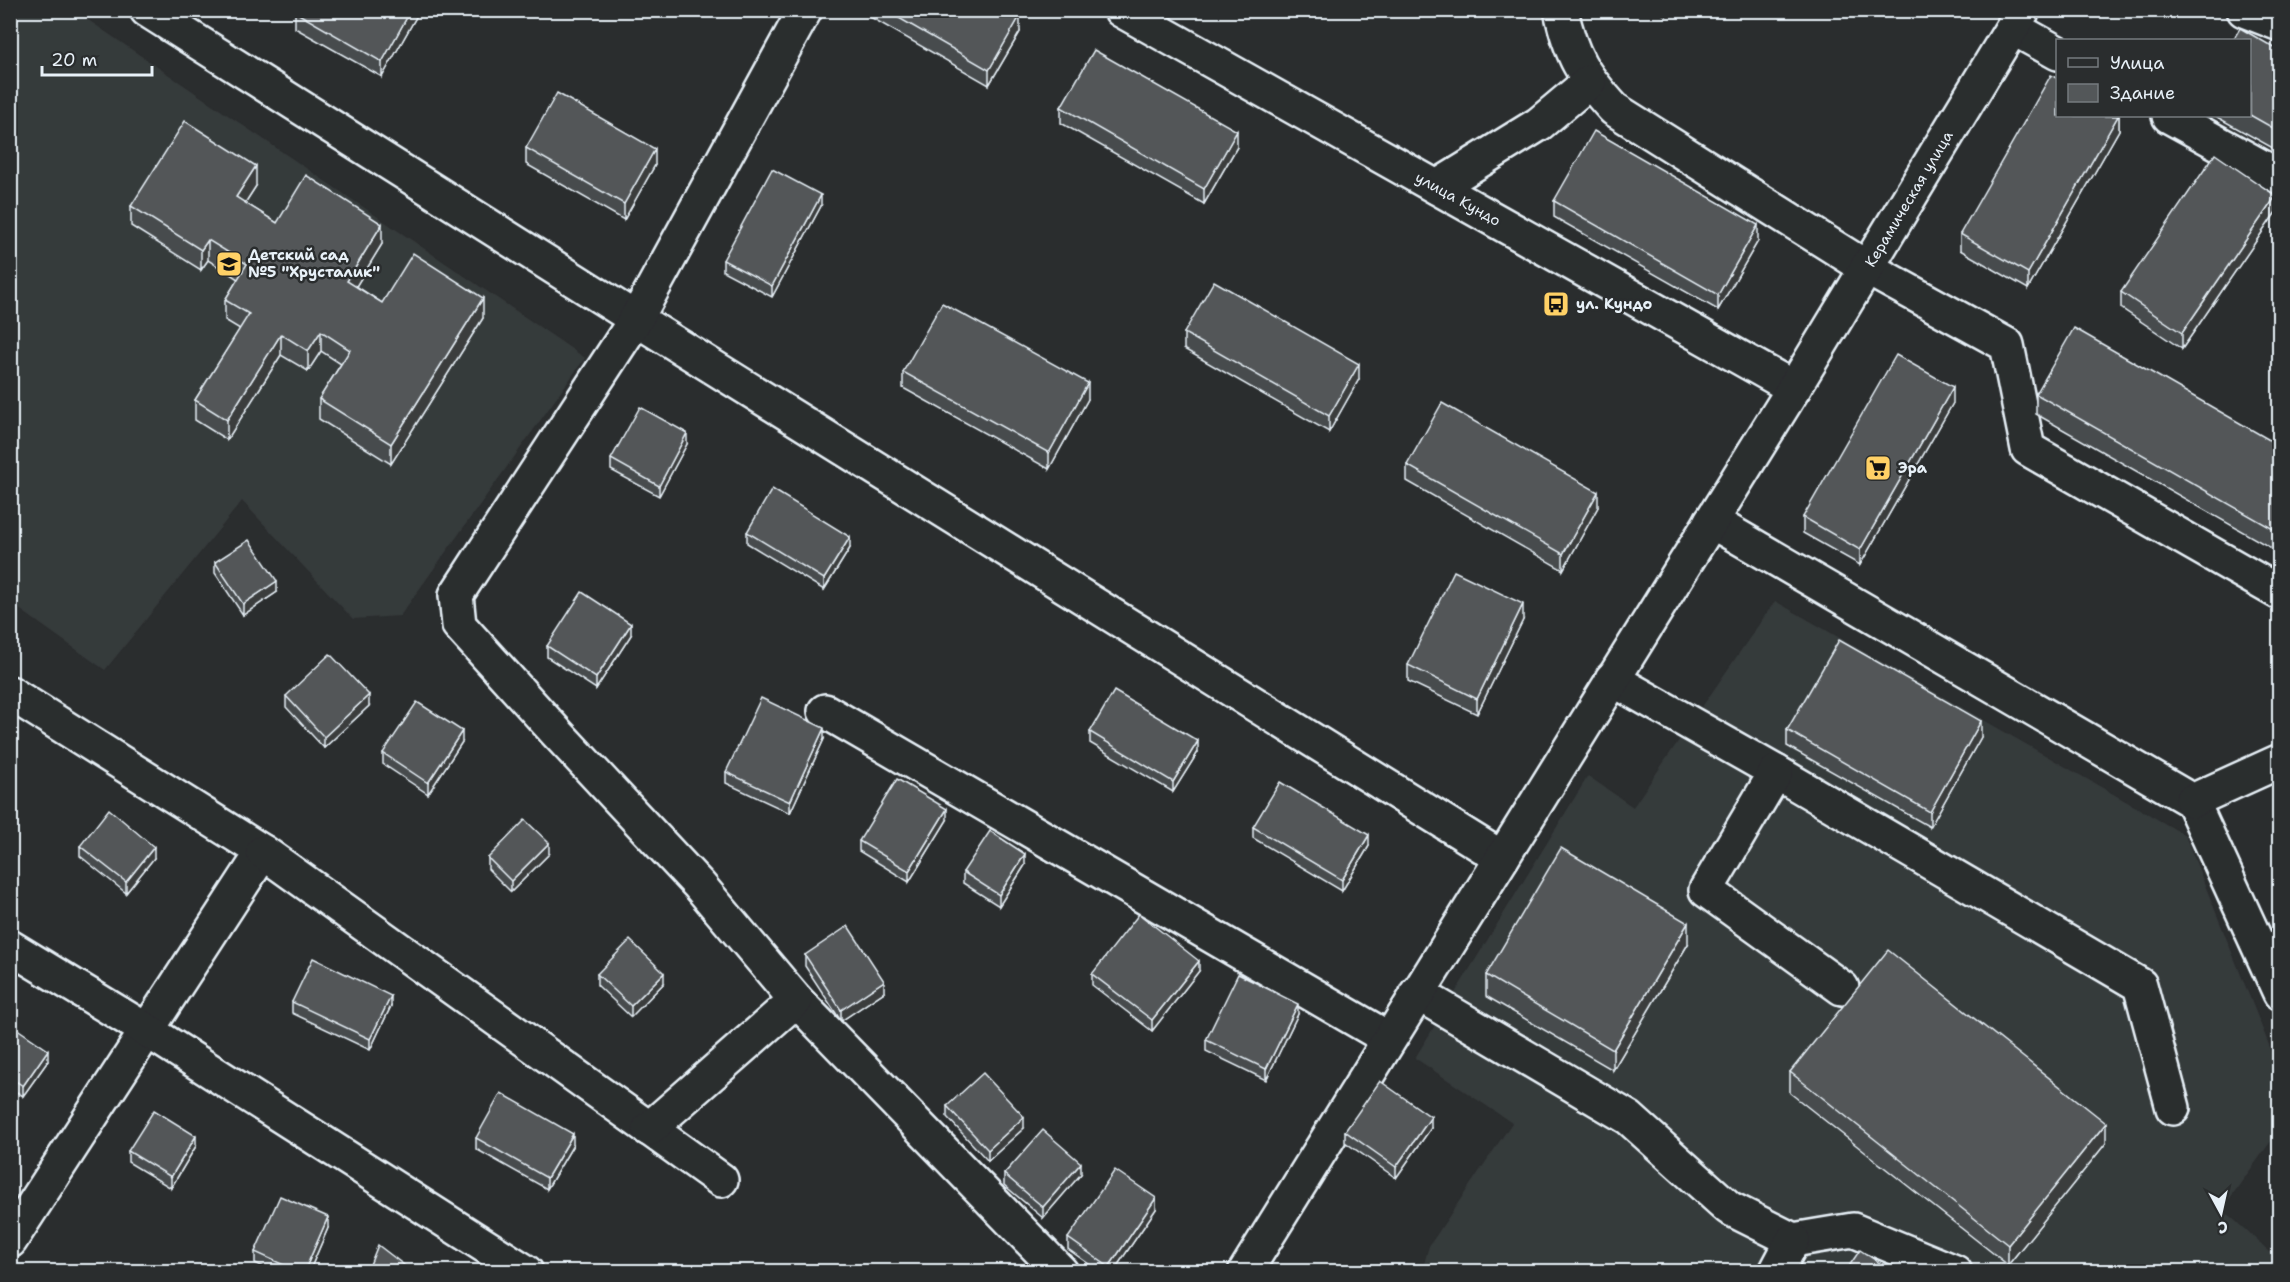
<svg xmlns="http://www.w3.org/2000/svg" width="2290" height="1282" font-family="'Shantell Sans',sans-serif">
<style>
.built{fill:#363a3b}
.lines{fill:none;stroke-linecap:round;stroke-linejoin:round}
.minor-casing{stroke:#e8f1f8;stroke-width:38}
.minor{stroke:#2a2d2e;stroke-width:33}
.wall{fill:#474b4d;stroke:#e8f1f8;stroke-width:1.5}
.shaded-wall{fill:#3a3d3e;stroke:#e8f1f8;stroke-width:1.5}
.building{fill:#535759;stroke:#e8f1f8;stroke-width:1.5}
.labels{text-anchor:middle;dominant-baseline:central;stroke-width:5;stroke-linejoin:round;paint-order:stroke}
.street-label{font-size:15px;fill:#e8f1f8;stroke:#2a2d2e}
.poi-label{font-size:15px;font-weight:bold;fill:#e8f1f8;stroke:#2a2d2e;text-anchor:start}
</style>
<rect width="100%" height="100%" fill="#2a2d2e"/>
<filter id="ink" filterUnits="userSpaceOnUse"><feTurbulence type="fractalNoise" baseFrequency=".0167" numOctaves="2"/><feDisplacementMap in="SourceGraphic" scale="12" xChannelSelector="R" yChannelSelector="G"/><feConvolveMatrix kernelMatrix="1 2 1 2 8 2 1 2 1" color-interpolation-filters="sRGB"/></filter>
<g filter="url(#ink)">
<g class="built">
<polygon points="11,11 75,11 585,358 400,616 353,619 242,501 105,670 11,603"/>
<polygon points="1775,601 2185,835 2279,1070 2279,1130 2222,1209 2279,1260 2279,1271 1422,1271 1429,1246 1512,1123 1415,1058 1588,776 1633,807"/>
</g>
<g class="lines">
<defs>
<g id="minor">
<polyline points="147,10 636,319 1502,858"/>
<polyline points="1121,10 1794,388"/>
<path d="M1561,10C1571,57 1583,75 1614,109L1867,268L2007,345L2028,449L2280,593"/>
<polyline points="2244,10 2280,24"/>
<polyline points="2013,28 2058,53"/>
<polyline points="2169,116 2280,177"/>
<polyline points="1437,187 1539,124 1589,82"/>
<polyline points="1711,521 2192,801 2280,993"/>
<polyline points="1612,679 1776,772 2140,985 2173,1108"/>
<polyline points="10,693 263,852 10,1241"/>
<polyline points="825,711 1389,1039"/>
<polyline points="1776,772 1706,890 1842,988"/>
<polyline points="2192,801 2280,761"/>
<polyline points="263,852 721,1180"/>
<polyline points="10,947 148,1031 526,1272"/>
<polyline points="1417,993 1629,1118 1729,1208 1793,1240 1853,1230 1955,1272"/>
<polyline points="796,1000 1061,1272"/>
<polyline points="649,1129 796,1000 699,885 556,732 459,625 456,595 636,319 805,10"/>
<polyline points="1245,1272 1794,388 2023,10"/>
<polyline points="1776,1272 1793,1240"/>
</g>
</defs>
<use href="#minor" class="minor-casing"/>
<use href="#minor" class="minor"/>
</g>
<g class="wall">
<polygon points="416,10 416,17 382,77 295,28 295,12"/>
<polygon points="858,10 1011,10 1020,32 989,85"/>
<polygon points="1657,10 1669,10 1666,16"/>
<polygon points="2280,51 2280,152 2215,116 2250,116"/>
<polygon points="1061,107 1237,147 1204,204 1061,123"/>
<polygon points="2119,116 2119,130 2028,289 1960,250 1960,234"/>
<polygon points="526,148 655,165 624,220 526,164"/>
<polygon points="256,186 245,203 277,223 382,244 356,286 382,303 483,318 391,464 319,419 319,399 341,364 321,351 308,371 281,355 227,440 195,420 195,400 240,329 225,320 225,300 238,279 208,260 201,270 131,226 131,206"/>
<polygon points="1554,201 1758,241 1718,310 1554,217"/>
<polygon points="821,206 772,297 723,271 723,260"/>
<polygon points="2276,212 2182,349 2121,308 2121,292"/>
<polygon points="1184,333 1359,379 1329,432 1184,349"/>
<polygon points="903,372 1088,399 1049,469 903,388"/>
<polygon points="2036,394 2280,446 2280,553 2036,414"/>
<polygon points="1953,403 1860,565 1803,533 1803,517"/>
<polygon points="687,444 659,496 611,470 611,459"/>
<polygon points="1407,465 1598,507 1563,570 1407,481"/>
<polygon points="747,532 850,548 824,590 747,543"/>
<polygon points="215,562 277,592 243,615 215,573"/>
<polygon points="1523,620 1477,714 1408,681 1408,665"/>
<polygon points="631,635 596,689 547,657 547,646"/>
<polygon points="286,696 369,706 324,748 286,707"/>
<polygon points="1787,730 1981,737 1930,827 1787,746"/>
<polygon points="1090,732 1198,752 1173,792 1090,743"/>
<polygon points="824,739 790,813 726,783 726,772"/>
<polygon points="462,742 428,794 383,764 383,753"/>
<polygon points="947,820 909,882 859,851 859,841"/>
<polygon points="1253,827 1369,846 1342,891 1253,838"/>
<polygon points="80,846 154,858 126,893 80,856"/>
<polygon points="549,854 511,892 488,869 488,858"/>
<polygon points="1025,865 999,906 963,883 963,872"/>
<polygon points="1688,944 1613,1070 1486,996 1486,975"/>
<polygon points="805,955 884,992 841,1021 805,966"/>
<polygon points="1199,971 1152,1031 1092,985 1092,974"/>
<polygon points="597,974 664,983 631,1017 597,985"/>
<polygon points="292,1002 391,1006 370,1050 292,1013"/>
<polygon points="1298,1014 1266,1080 1206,1051 1206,1040"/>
<polygon points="10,1024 48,1061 23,1096 10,1088"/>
<polygon points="1790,1072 2106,1143 2008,1265 1790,1093"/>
<polygon points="947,1106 1024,1128 988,1161 947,1117"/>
<polygon points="1431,1128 1396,1178 1345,1142 1345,1131"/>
<polygon points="476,1138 573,1145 547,1189 476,1149"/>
<polygon points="196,1146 171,1188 128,1162 128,1151"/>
<polygon points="1004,1174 1081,1174 1043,1218 1004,1185"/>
<polygon points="1156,1209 1113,1272 1100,1272 1068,1249 1068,1238"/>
<polygon points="328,1228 309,1272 275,1272 255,1263 255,1252"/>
</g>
<g class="shaded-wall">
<polygon points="411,10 416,10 416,17 382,77 382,62"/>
<polygon points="1020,16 1020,32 989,85 989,70"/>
<polygon points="2118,116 2119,116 2119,130 2028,289 2028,273"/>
<polygon points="1237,131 1237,147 1204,204 1204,189"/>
<polygon points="655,149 655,165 624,220 624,204"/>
<polygon points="256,166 256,186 236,217 236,197"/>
<polygon points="821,195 821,206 772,297 772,286"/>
<polygon points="2276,196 2276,212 2182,349 2182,333"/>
<polygon points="382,224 382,244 347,301 347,281"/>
<polygon points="1758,225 1758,241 1718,310 1718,295"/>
<polygon points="208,240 208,260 201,270 201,250"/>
<polygon points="483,298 483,318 391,464 391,444"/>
<polygon points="321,331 321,351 308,371 308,351"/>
<polygon points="281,334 281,355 227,440 227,420"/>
<polygon points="1359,364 1359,379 1329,432 1329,416"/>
<polygon points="1088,383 1088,399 1049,469 1049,453"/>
<polygon points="1953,387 1953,403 1860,565 1860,550"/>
<polygon points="687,433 687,444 659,496 659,486"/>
<polygon points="1598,492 1598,507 1563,570 1563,554"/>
<polygon points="850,537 850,548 824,590 824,579"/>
<polygon points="277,581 277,592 243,615 243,604"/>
<polygon points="1523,604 1523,620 1477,714 1477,699"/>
<polygon points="631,624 631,635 596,689 596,678"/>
<polygon points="369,695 369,706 324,748 324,737"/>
<polygon points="1981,721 1981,737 1930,827 1930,812"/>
<polygon points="824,728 824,739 790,813 790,802"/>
<polygon points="462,731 462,742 428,794 428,783"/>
<polygon points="1198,741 1198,752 1173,792 1173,782"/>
<polygon points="947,809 947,820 909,882 909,871"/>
<polygon points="1369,835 1369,846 1342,891 1342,880"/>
<polygon points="549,843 549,854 511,892 511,881"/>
<polygon points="154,847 154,858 126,893 126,882"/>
<polygon points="1025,854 1025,865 999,906 999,895"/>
<polygon points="1688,923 1688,944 1613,1070 1613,1050"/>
<polygon points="1199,961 1199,971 1152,1031 1152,1020"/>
<polygon points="664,973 664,983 631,1017 631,1006"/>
<polygon points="884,981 884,992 841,1021 841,1010"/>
<polygon points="391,996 391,1006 370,1050 370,1039"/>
<polygon points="1298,1004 1298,1014 1266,1080 1266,1069"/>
<polygon points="48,1050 48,1061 23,1096 23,1086"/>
<polygon points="1024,1117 1024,1128 988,1161 988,1150"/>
<polygon points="1431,1117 1431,1128 1396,1178 1396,1167"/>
<polygon points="2106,1123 2106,1143 2008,1265 2008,1245"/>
<polygon points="573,1134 573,1145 547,1189 547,1178"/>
<polygon points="196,1136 196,1146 171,1188 171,1177"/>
<polygon points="1081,1163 1081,1174 1043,1218 1043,1207"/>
<polygon points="1156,1198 1156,1209 1113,1272 1109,1272 1109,1267"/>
<polygon points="328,1217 328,1228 309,1272 304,1272"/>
</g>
<g class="building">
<polygon points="296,10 411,10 382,62 295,12"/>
<polygon points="885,10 1011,10 1020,16 989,70"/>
<polygon points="2240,28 2280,51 2280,132 2250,115 2250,40 2233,40"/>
<polygon points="1094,50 1237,131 1204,189 1061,107"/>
<polygon points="2051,75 2058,79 2058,116 2118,116 2028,273 1960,234"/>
<polygon points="557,93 655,149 624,204 526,148"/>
<polygon points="185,121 256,166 236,197 277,223 306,175 382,224 347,281 382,303 413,253 483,298 391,444 319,399 350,350 321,331 308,351 281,334 227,420 195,400 249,314 225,300 247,264 208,240 201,250 131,206"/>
<polygon points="1594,131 1758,225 1718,295 1554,201"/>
<polygon points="2215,154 2276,196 2182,333 2121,292"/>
<polygon points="772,169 821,195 772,286 723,260"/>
<polygon points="1214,281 1359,364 1329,416 1184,333"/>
<polygon points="942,303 1088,383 1049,453 903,372"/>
<polygon points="2074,328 2280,446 2280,533 2036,394"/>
<polygon points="1896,355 1953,387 1860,550 1803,517"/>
<polygon points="1442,403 1598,492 1563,554 1407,465"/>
<polygon points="640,407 687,433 659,486 611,459"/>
<polygon points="772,489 850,537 824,579 747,532"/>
<polygon points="249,540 277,581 243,604 215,562"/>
<polygon points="1454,571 1523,604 1477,699 1408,665"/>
<polygon points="582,592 631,624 596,678 547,646"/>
<polygon points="1839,640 1981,721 1930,812 1787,730"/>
<polygon points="330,654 369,695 324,737 286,696"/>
<polygon points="1114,691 1198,741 1173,782 1090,732"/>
<polygon points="761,698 824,728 790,802 726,772"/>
<polygon points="417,702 462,731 428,783 383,753"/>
<polygon points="897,779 947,809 909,871 859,841"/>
<polygon points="1280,782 1369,835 1342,880 1253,827"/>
<polygon points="109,809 154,847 126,882 80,846"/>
<polygon points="525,820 549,843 511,881 488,858"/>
<polygon points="990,831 1025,854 999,895 963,872"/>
<polygon points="1561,848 1688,923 1613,1050 1486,975"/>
<polygon points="1139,914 1199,961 1152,1020 1092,974"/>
<polygon points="848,926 884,981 841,1010 805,955"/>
<polygon points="630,940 664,973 631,1006 597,974"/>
<polygon points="1888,950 2106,1123 2008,1245 1790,1072"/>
<polygon points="313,958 391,996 370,1039 292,1002"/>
<polygon points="1238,974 1298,1004 1266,1069 1206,1040"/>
<polygon points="10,1024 48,1050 23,1086 10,1077"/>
<polygon points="983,1073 1024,1117 988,1150 947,1106"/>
<polygon points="1380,1081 1431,1117 1396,1167 1345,1131"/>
<polygon points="501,1093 573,1134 547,1178 476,1138"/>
<polygon points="154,1110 196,1136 171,1177 128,1151"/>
<polygon points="1043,1130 1081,1163 1043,1207 1004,1174"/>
<polygon points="1115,1170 1156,1198 1109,1267 1068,1238"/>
<polygon points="280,1196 328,1217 304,1272 299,1272 255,1252"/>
<polygon points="378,1245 413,1272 367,1272"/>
<polygon points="1860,1250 1893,1272 1845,1272"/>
</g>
</g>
<defs>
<symbol id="school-square" viewBox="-11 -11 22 22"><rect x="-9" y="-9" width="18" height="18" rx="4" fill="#ffd166" stroke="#2a2d2e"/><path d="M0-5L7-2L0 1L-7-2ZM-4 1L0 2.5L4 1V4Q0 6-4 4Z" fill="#111"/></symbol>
<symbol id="bus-square" viewBox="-11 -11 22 22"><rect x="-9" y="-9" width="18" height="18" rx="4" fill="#ffd166" stroke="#2a2d2e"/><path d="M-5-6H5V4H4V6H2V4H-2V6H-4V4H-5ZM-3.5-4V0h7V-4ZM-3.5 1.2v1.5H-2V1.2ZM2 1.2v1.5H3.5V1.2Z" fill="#111"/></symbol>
<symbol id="supermarket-square" viewBox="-11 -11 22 22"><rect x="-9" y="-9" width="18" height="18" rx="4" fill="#ffd166" stroke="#2a2d2e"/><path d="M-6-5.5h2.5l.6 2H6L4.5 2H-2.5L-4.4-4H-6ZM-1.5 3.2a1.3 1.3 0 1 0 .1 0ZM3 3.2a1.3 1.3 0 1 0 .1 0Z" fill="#111"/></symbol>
</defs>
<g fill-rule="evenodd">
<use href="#school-square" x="214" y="249" width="30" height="30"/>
<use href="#bus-square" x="1541" y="289" width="30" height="30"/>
<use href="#supermarket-square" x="1863" y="453" width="30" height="30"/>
</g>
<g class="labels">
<g class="street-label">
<text transform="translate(1458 199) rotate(29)">улица Кундо</text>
<text transform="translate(1909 199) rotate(-59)">Керамическая улица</text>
</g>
<g class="poi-label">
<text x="248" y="255">Детский сад<tspan x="248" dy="17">№5 "Хрусталик"</tspan></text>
<text x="1576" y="304">ул. Кундо</text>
<text x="1898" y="468">Эра</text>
</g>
</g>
<rect width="2290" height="1282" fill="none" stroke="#2a2d2e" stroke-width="36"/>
<rect x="18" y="18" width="2254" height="1246" fill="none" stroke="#e8f1f8" stroke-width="2" filter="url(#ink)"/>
<rect x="2056" y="39" width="195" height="78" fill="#2a2d2e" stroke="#767b7f" stroke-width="1.5"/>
<rect x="2068" y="58" width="30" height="9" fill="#2a2d2e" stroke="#767b7f" stroke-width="1.5"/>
<text x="2110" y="69" font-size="18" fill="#e8f1f8">Улица</text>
<rect x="2068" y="84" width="30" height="18" fill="#535759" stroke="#767b7f" stroke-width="1.5"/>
<text x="2110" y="99" font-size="18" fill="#e8f1f8">Здание</text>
<g transform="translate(2221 1213) rotate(172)" stroke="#2a2d2e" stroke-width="4.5" paint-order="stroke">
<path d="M0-4.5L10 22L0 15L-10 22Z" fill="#e8f1f8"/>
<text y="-9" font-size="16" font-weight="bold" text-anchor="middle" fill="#e8f1f8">С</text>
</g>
<path d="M42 66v9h110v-9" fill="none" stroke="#e8f1f8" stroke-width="3"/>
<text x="51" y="66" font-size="18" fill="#e8f1f8" stroke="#2a2d2e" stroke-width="4.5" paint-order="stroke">20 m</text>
</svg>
